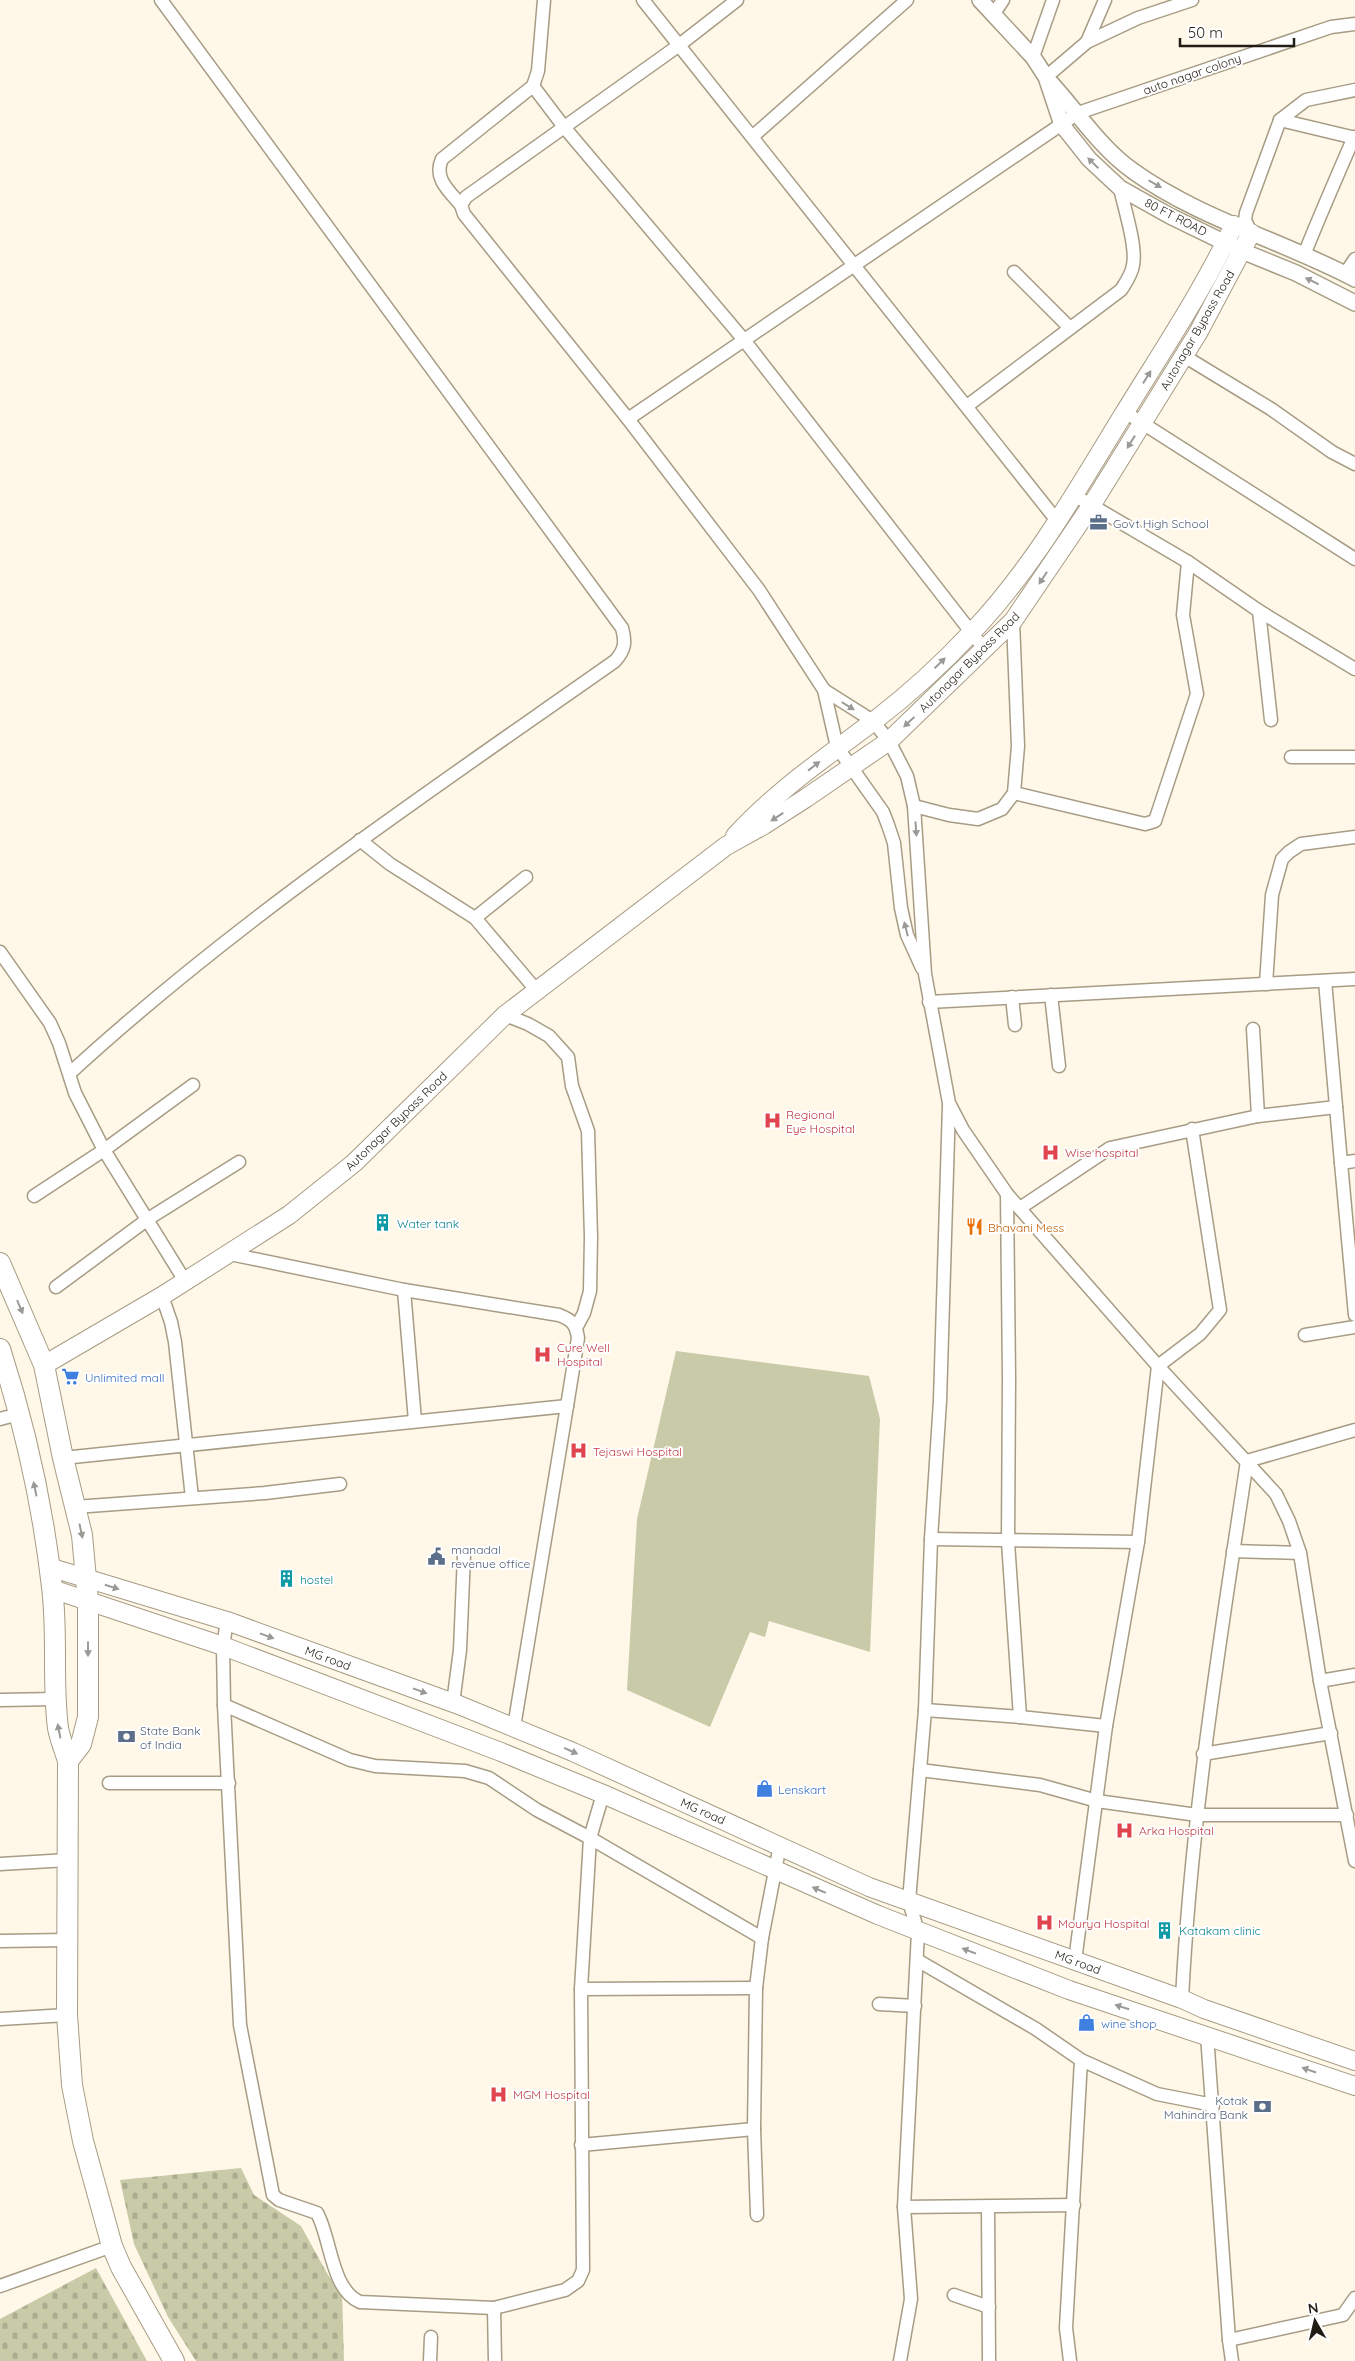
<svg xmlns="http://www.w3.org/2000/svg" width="1355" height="2361" font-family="Quicksand,sans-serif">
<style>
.cemetery{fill:url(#cemetery-stones)}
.pitch{fill:#c8caa8}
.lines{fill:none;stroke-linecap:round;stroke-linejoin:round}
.minor-casing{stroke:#a79c84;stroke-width:15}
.tertiary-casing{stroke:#a79c84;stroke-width:18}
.secondary-casing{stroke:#a79c84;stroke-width:20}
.trunk-casing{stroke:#a79c84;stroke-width:22}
.minor{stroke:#fff;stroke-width:12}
.tertiary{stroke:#fff;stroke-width:15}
.secondary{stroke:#fff;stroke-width:18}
.trunk{stroke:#fff;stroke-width:20}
.oneway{fill:#9b9995}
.labels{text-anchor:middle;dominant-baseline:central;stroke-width:4;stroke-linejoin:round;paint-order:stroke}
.street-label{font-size:12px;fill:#211d14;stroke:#fff}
.service-label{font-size:12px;fill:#4e5e75;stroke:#fff;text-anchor:start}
.health-label{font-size:12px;fill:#be3a42;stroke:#fff;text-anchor:start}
.culture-label{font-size:12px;fill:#0d838f;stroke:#fff;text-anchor:start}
.food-label{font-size:12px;fill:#c56008;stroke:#fff;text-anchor:start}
.shop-label{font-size:12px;fill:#366cbe;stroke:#fff;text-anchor:start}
</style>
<defs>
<pattern id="cemetery-stones" width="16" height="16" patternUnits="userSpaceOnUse" patternTransform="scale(1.25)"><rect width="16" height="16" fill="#c8caa8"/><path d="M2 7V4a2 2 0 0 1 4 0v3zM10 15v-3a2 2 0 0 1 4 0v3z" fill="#acad90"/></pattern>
</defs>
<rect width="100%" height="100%" fill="#fff7e8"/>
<g class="cemetery">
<polygon points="241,2168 254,2195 301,2226 328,2275 342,2294 344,2361 196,2361 168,2317 134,2244 120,2180"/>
<polygon points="96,2268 147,2361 0,2361 0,2319"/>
</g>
<polygon class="pitch" points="676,1351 869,1376 880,1419 870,1652 769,1621 765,1637 750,1632 710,1727 627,1690 637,1519"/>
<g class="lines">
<defs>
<g id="minor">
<polyline points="643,0 1058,522"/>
<polyline points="737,0 678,46 466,197 461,205 464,214 628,419 759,590 824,690 837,747 883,812 888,825 894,843 901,908 907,935 922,968"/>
<polyline points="993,15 1003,0"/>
<polyline points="1087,42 1105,0"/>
<polyline points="1033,57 1053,0"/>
<polyline points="1046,77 1087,42 1138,18 1192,0"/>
<polyline points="533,86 564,127 744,340 985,650"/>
<polyline points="1280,120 1355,138"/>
<polyline points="752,137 907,0"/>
<path d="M461,205C449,191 433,178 442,159L533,86L538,71L544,0"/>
<polyline points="1251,233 1245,220 1246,213 1280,120 1306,100 1355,90"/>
<path d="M1304,255C1320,215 1337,176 1354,137"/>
<polyline points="1014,272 1070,328"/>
<polyline points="1345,274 1355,259"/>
<polyline points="1184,356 1271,409 1332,452 1355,464"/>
<path d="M967,406L1121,290C1126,282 1132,274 1133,265C1137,247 1124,207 1120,188"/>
<polyline points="1125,412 1355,559"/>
<polyline points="628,419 1078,113 1331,27 1355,24"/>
<polyline points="1074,495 1188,562 1259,611 1355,669"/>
<polyline points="1259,611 1271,720"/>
<polyline points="824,690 873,721 889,741 907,776 914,806 925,974 949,1103 963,1130 1007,1194 1158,1366 1276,1494 1289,1521 1300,1553 1320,1681 1355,1861"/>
<polyline points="1291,757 1355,757"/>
<polyline points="1014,793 1145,824 1155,821 1197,694 1183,615 1188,562"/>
<polyline points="914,806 949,815 978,819 1002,809 1014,793 1018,746 1013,621"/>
<polyline points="360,840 390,864 475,918 537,991"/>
<polyline points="475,918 526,877"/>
<polyline points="0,952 50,1023 59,1043 75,1093 104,1150 185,1281"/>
<polyline points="1325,981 1341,1163 1355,1161"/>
<polyline points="1266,984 1272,895 1282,859 1289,852 1301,844 1355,837"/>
<polyline points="1051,995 1059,1066"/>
<polyline points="1012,997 1015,1025"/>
<polyline points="929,1002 1355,979"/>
<polyline points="505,1015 528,1024 549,1036 568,1057 572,1086 588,1131 591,1237 590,1291 584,1313 576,1328"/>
<polyline points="1253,1029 1258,1116"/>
<path d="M70,1073C238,919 429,792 615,661C625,650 626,642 622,628L161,0"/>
<polyline points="1341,1163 1355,1315"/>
<polyline points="1007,1194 1009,1378 1008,1542 1020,1717 1106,1726"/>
<polyline points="34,1196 104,1150 193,1085"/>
<polyline points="1020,1208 1110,1148 1258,1116 1336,1107"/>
<polyline points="56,1287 148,1219 239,1162"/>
<polyline points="404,1290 415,1421"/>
<polyline points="162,1296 171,1322 175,1342 192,1498"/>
<polyline points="1305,1335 1355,1327"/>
<polyline points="0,1419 19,1414"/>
<path d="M63,1458L567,1406L578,1338C576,1324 572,1320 559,1315L404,1290L230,1254"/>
<polyline points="75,1507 265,1493 340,1484"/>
<polyline points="931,1539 1138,1542"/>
<polyline points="1233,1551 1300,1553"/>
<path d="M227,1621L223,1646L224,1705L240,2025L273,2195L279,2200L317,2213C331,2238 331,2290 360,2302L494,2308L565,2290L578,2281L583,2270L581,1989L590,1838L603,1794"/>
<polyline points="1320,1681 1355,1675"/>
<polyline points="0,1700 56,1699"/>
<polyline points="453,1703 460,1650 464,1555"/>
<polyline points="224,1705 350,1760 375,1766 465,1771 489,1778 537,1810 590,1838 762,1938"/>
<polyline points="925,1710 1020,1717"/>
<polyline points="514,1727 567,1406"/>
<polyline points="1203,1754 1331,1733"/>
<polyline points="920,1770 1040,1785 1097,1801 1197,1815 1347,1815"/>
<polyline points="109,1783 229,1783"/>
<polyline points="0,1864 68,1860"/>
<polyline points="0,1941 68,1940"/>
<polyline points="917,1960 1036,2029 1081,2060 1157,2094 1213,2105"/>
<polyline points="1075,1961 1106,1726 1138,1542 1158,1366 1200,1334 1220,1310 1192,1129"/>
<polyline points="581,1989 756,1988"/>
<path d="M1182,1999C1191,1818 1220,1640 1247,1461L1355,1430"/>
<polyline points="879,2004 915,2006"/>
<polyline points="0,2019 67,2015"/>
<polyline points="1207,2035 1229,2340 1232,2361"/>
<polyline points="581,2145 754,2129"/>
<polyline points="904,2207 1074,2205"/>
<polyline points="988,2207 989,2361"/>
<polyline points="757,2215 754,2129 756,1988 762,1938 780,1845"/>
<polyline points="0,2286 112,2246"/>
<polyline points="954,2295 989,2307"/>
<polyline points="494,2308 495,2361"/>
<polyline points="1229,2340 1343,2315 1355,2298"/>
<polyline points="430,2361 431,2337"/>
<polyline points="900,2361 911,2299 904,2207 918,1932 909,1901 925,1710 931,1539 940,1401 949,1105"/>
<polyline points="1070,2361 1066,2328 1081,2060"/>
</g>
<g id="tertiary">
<polyline points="980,0 1033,57 1046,77 1062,125 1089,159 1120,188 1170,216 1242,251 1296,273 1355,303"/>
<path d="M1050,82C1077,111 1100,148 1133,171C1200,219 1283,241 1355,279"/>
</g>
<g id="secondary">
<path d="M735,836C776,791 826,757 874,721C908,695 942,664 972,632C1033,568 1077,490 1123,415C1161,353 1202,292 1234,225"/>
<polyline points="44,1365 162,1296 289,1215 354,1163 505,1015 726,846 764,825 806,798 889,741 1013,621 1091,506 1198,333 1251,233"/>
<polyline points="49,1567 227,1621 459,1705 573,1752 869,1887 1182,1999 1204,2009 1355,2061"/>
<polyline points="52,1589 223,1646 501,1752 603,1794 878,1915 1069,1990 1355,2086"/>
</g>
<g id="trunk">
<polyline points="0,1263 44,1365 63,1458 82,1535 88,1601 88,1717 81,1744 68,1761"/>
<path d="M0,1349C25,1426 43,1507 52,1587C58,1634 52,1682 58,1728C60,1739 65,1751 68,1761L67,2015L72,2085L83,2141L112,2246L121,2267L174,2361"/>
</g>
</defs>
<use href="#minor" class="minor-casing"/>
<use href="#tertiary" class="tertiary-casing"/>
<use href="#secondary" class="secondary-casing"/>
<use href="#trunk" class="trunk-casing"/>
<use href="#minor" class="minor"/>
<use href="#tertiary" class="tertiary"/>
<use href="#secondary" class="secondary"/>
<use href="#trunk" class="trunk"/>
</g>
<defs><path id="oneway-solid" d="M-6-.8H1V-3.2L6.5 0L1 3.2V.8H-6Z" transform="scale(1.25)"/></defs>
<g class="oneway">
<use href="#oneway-solid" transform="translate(1093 163) rotate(-136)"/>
<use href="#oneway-solid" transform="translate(1155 184) rotate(30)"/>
<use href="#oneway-solid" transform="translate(1312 281) rotate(-154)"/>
<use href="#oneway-solid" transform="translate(1147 377) rotate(-58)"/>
<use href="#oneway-solid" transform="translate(1131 442) rotate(122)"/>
<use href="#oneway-solid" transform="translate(1043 578) rotate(123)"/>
<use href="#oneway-solid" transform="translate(940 663) rotate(-44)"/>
<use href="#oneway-solid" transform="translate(848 706) rotate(32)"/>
<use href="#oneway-solid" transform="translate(909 722) rotate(137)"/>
<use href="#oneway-solid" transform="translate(814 766) rotate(-38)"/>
<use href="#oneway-solid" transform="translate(777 817) rotate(147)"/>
<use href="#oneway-solid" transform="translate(916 829) rotate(86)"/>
<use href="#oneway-solid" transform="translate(906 929) rotate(-104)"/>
<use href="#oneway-solid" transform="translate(20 1307) rotate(67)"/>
<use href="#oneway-solid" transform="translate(35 1489) rotate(-102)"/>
<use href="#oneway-solid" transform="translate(81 1531) rotate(78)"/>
<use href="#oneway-solid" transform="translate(112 1587) rotate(17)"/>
<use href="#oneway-solid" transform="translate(267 1636) rotate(20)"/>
<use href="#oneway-solid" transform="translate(88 1649) rotate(90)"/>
<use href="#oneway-solid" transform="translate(420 1691) rotate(20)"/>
<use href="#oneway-solid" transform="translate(59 1731) rotate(-101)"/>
<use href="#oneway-solid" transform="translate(571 1751) rotate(24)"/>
<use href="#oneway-solid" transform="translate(819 1890) rotate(-157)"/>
<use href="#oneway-solid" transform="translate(969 1951) rotate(-159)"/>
<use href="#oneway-solid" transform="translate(1122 2007) rotate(-162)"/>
<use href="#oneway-solid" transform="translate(1309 2070) rotate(-161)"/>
</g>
<defs>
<symbol id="office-bare" viewBox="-9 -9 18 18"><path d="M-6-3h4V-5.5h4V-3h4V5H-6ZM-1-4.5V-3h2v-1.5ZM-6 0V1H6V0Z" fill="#5c6f8a" stroke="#fff" stroke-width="2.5" paint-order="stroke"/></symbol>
<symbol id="hospital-bare" viewBox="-9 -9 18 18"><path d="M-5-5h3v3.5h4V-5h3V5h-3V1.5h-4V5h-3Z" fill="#e0444e" stroke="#fff" stroke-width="2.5" paint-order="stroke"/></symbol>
<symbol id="building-bare" viewBox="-9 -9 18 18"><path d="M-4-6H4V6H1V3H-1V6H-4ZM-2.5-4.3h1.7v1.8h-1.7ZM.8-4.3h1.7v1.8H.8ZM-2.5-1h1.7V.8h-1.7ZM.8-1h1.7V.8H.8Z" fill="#0f9aa8" stroke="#fff" stroke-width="2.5" paint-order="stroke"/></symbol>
<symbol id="restaurant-bare" viewBox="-9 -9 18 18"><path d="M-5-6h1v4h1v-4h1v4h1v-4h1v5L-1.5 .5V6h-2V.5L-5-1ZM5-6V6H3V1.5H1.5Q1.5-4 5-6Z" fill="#e8710a" stroke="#fff" stroke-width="2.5" paint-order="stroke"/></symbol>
<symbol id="supermarket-bare" viewBox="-9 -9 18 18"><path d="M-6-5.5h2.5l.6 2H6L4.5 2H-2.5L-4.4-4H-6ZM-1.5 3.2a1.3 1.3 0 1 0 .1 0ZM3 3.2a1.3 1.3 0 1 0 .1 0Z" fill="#3f7fe0" stroke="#fff" stroke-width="2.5" paint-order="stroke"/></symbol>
<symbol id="civic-bare" viewBox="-9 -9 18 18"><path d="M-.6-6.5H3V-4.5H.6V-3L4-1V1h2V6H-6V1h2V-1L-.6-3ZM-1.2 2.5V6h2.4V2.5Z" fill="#5c6f8a" stroke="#fff" stroke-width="2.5" paint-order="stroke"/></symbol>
<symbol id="bank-bare" viewBox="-9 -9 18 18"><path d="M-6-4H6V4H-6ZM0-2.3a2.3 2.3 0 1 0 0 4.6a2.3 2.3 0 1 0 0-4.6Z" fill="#5c6f8a" stroke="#fff" stroke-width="2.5" paint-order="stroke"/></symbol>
<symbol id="shop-bare" viewBox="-9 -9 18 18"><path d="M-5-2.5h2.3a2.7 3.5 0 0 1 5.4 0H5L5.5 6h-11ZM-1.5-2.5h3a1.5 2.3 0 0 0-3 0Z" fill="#3f7fe0" stroke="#fff" stroke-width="2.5" paint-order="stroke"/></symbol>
</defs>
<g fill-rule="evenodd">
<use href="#office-bare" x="1086" y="510" width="25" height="25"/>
<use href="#hospital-bare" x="760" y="1108" width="25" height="25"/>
<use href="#hospital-bare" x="1038" y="1140" width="25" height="25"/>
<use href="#building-bare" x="370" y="1210" width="25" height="25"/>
<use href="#restaurant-bare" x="962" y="1214" width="25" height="25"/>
<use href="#hospital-bare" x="530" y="1342" width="25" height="25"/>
<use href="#supermarket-bare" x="58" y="1364" width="25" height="25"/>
<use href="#hospital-bare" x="566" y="1438" width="25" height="25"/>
<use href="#civic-bare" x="424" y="1544" width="25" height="25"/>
<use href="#building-bare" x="274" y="1566" width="25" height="25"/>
<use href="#bank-bare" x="114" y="1724" width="25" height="25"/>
<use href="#shop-bare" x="752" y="1776" width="25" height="25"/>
<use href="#hospital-bare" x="1112" y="1818" width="25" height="25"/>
<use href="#hospital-bare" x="1032" y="1910" width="25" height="25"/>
<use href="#building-bare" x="1152" y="1918" width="25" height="25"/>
<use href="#shop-bare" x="1074" y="2010" width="25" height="25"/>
<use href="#hospital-bare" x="486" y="2082" width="25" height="25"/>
<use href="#bank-bare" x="1250" y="2094" width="25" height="25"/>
</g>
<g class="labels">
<g class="street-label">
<text transform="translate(1192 74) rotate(-19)">auto nagar colony</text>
<text transform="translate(1176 217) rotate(27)">80 FT ROAD</text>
<text transform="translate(1197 330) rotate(-60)">Autonagar Bypass Road</text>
<text transform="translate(969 662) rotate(-45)">Autonagar Bypass Road</text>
<text transform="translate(396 1121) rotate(-44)">Autonagar Bypass Road</text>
<text transform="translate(328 1658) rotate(20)">MG road</text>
<text transform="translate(703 1811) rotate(24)">MG road</text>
<text transform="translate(1078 1962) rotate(20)">MG road</text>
</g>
<g class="service-label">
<text x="1113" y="523">Govt High School</text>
<text x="451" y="1549">manadal<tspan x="451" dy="14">revenue office</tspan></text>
<text x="140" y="1730">State Bank<tspan x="140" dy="14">of India</tspan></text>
<text x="1248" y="2100" text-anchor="end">Kotak<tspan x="1248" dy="14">Mahindra Bank</tspan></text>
</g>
<g class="health-label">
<text x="786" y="1114">Regional<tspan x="786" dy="14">Eye Hospital</tspan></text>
<text x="1065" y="1152">Wise hospital</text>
<text x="557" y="1347">Cure Well<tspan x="557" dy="14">Hospital</tspan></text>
<text x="593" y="1451">Tejaswi Hospital</text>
<text x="1139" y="1830">Arka Hospital</text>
<text x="1058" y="1923">Mourya Hospital</text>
<text x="513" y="2094">MGM Hospital</text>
</g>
<g class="culture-label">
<text x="397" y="1223">Water tank</text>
<text x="300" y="1579">hostel</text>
<text x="1179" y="1930">Katakam clinic</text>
</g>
<g class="food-label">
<text x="988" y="1227">Bhavani Mess</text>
</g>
<g class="shop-label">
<text x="85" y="1377">Unlimited mall</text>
<text x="778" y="1789">Lenskart</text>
<text x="1101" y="2023">wine shop</text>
</g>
</g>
<g transform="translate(1315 2321) rotate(352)" stroke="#ffffff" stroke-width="4" paint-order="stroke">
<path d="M0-4L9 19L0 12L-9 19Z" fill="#211d14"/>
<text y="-8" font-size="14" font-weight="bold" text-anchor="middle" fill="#211d14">N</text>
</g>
<path d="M1180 38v8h114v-8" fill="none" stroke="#211d14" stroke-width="2.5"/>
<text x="1188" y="38" font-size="15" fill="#211d14" stroke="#ffffff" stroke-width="4" paint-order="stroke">50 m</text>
</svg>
